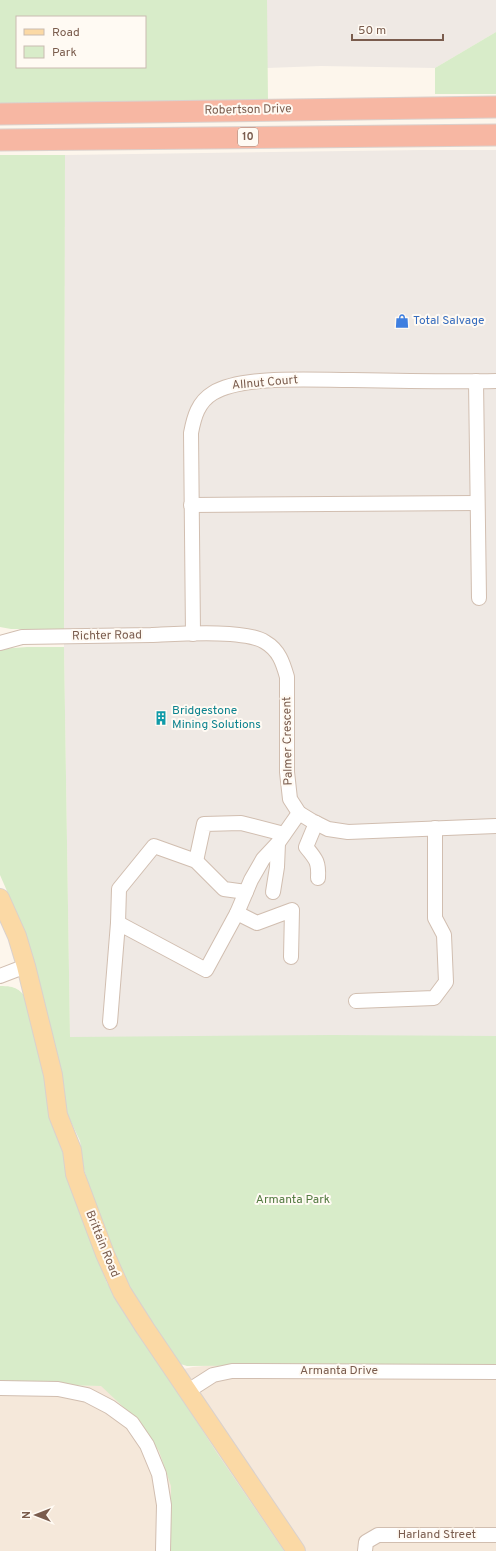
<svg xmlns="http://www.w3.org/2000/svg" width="496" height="1551" font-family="Overpass,sans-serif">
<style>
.residential{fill:#f5e8da}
.industrial{fill:#efe9e4}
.green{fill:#d8ecc9;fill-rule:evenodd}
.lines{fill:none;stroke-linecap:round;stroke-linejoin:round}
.minor-casing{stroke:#d1beb0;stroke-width:16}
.major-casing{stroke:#dad1cd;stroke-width:20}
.highway-casing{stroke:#dad1cd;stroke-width:23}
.minor{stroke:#fff;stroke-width:14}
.major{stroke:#fbd9a5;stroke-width:18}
.highway{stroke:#f7b7a3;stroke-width:21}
.labels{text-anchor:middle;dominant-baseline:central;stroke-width:4;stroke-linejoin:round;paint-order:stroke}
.shield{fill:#fffaf3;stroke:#a28b7f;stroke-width:1}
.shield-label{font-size:11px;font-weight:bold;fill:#7a5c4d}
.street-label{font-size:12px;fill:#7a5c4d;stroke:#fffaf3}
.shop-label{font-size:12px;fill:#366cbe;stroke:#fffaf3;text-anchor:start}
.culture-label{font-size:12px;fill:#0d838f;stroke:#fffaf3;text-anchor:start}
.park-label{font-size:12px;fill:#537a41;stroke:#fffaf3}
</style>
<rect width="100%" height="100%" fill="#fdf6ec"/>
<polygon class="residential" points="419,1364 496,1364 496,1551 0,1551 0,1384 101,1386 193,1367 214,1365"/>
<g class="industrial">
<polygon points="267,0 496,0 496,32 435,68 321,66 267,68"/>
<polygon points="421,150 496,150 496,1038 70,1038 64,647 65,155"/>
</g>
<g class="green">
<path d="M0,0H267L268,102L0,104ZM17,17H145V67H17Z"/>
<polygon points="496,32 496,94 435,94 435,68"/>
<polygon points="0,155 65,155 64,629 11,629 0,627"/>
<polygon points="27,647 64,647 70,1037 332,1035 496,1036 496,1364 187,1366 177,1363 130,1293 98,1219 84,1169 80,1141 66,1111 64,1086 51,1037 35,965 24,930 0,875 0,649"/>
<path d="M0,986C16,986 20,989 29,1002L48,1097V1108L50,1120L59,1137L65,1153V1170L77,1206L107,1283L217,1453L284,1551H171V1486L159,1451L134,1417L101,1386L0,1384Z"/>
</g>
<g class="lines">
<defs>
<g id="minor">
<polyline points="476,381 479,598"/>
<polyline points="191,505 477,503"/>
<path d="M193,634L191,433C194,417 198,402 213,393C242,375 315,380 350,380C399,381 447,382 496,381"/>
<path d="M0,643L22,637C65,636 108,636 151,635C177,634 245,629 265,642C279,650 283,663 287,677V772L290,799L299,813L312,821L328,829L348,832L496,826"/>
<path d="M316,823L306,847C316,859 319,862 318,878"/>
<polyline points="278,843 263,859 251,880 237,913 257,923 292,910 291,957"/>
<polyline points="196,861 204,824 241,823 284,834"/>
<polyline points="273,892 277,867 278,843 299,813"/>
<polyline points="118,923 119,889 154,846 196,861 224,889 246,892"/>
<polyline points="0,976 26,966"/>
<polyline points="356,1001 434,998 446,982 444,935 435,918 435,828"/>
<polyline points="110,1022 118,923 206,970 237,913"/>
<polyline points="0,1388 58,1389 87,1395 110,1407 132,1423 147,1445 159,1474 164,1505 163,1551"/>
<polyline points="188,1391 213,1375 232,1371 496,1372"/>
<polyline points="365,1551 366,1542 378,1535 496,1535"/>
</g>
<polyline id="major" points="0,898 17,936 26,966 53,1075 58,1115 72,1150 75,1174 105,1254 122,1292 145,1328 296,1551"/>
<g id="highway">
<polyline points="0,114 496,107"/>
<polyline points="0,140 496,135"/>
</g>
</defs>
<use href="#minor" class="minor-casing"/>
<use href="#major" class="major-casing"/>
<use href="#highway" class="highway-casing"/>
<use href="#minor" class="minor"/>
<use href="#major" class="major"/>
<use href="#highway" class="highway"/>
</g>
<defs>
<symbol id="shop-bare" viewBox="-9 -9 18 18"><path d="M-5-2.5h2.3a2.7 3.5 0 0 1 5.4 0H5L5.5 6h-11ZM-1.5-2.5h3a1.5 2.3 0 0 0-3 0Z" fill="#3f7fe0" stroke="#fffaf3" stroke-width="2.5" paint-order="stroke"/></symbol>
<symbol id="building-bare" viewBox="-9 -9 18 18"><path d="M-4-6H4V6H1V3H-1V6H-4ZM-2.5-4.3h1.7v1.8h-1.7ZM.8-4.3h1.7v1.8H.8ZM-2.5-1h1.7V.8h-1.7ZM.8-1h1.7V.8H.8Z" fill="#0f9aa8" stroke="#fffaf3" stroke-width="2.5" paint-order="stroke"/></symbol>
</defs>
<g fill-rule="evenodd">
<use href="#shop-bare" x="392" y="311" width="20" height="20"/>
<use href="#building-bare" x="151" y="708" width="20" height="20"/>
</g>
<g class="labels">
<rect class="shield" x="238" y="128" width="20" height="18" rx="3"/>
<g class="shield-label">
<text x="248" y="137">10</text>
</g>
<g class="street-label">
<text transform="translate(248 110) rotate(-1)">Robertson Drive</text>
<text transform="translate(265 383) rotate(-5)">Allnut Court</text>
<text transform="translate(107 636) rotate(-1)">Richter Road</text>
<text transform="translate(288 741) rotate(-91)">Palmer Crescent</text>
<text transform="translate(102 1244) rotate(68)">Brittain Road</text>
<text x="339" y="1371">Armanta Drive</text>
<text x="437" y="1535">Harland Street</text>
</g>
<g class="shop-label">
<text x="413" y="321">Total Salvage</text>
</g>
<g class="culture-label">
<text x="172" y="711">Bridgestone<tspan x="172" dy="14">Mining Solutions</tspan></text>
</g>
<g class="park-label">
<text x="293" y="1200">Armanta Park</text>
</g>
</g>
<rect x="16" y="16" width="130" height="52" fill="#fffaf3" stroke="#cabbb1"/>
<rect x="24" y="29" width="20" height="6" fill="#fbd9a5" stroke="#cabbb1"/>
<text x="52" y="36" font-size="12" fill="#7a5c4d">Road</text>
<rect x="24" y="46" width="20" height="12" fill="#d8ecc9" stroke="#cabbb1"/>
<text x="52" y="56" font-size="12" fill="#7a5c4d">Park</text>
<g transform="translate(36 1515) rotate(270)" stroke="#fffaf3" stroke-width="3" paint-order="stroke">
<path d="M0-3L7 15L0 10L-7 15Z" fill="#7a5c4d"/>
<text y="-6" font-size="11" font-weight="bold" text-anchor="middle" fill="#7a5c4d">N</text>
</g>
<path d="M352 34v6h91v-6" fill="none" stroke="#7a5c4d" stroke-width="2"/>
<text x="358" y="34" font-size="12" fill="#7a5c4d" stroke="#fffaf3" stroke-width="3" paint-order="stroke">50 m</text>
</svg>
